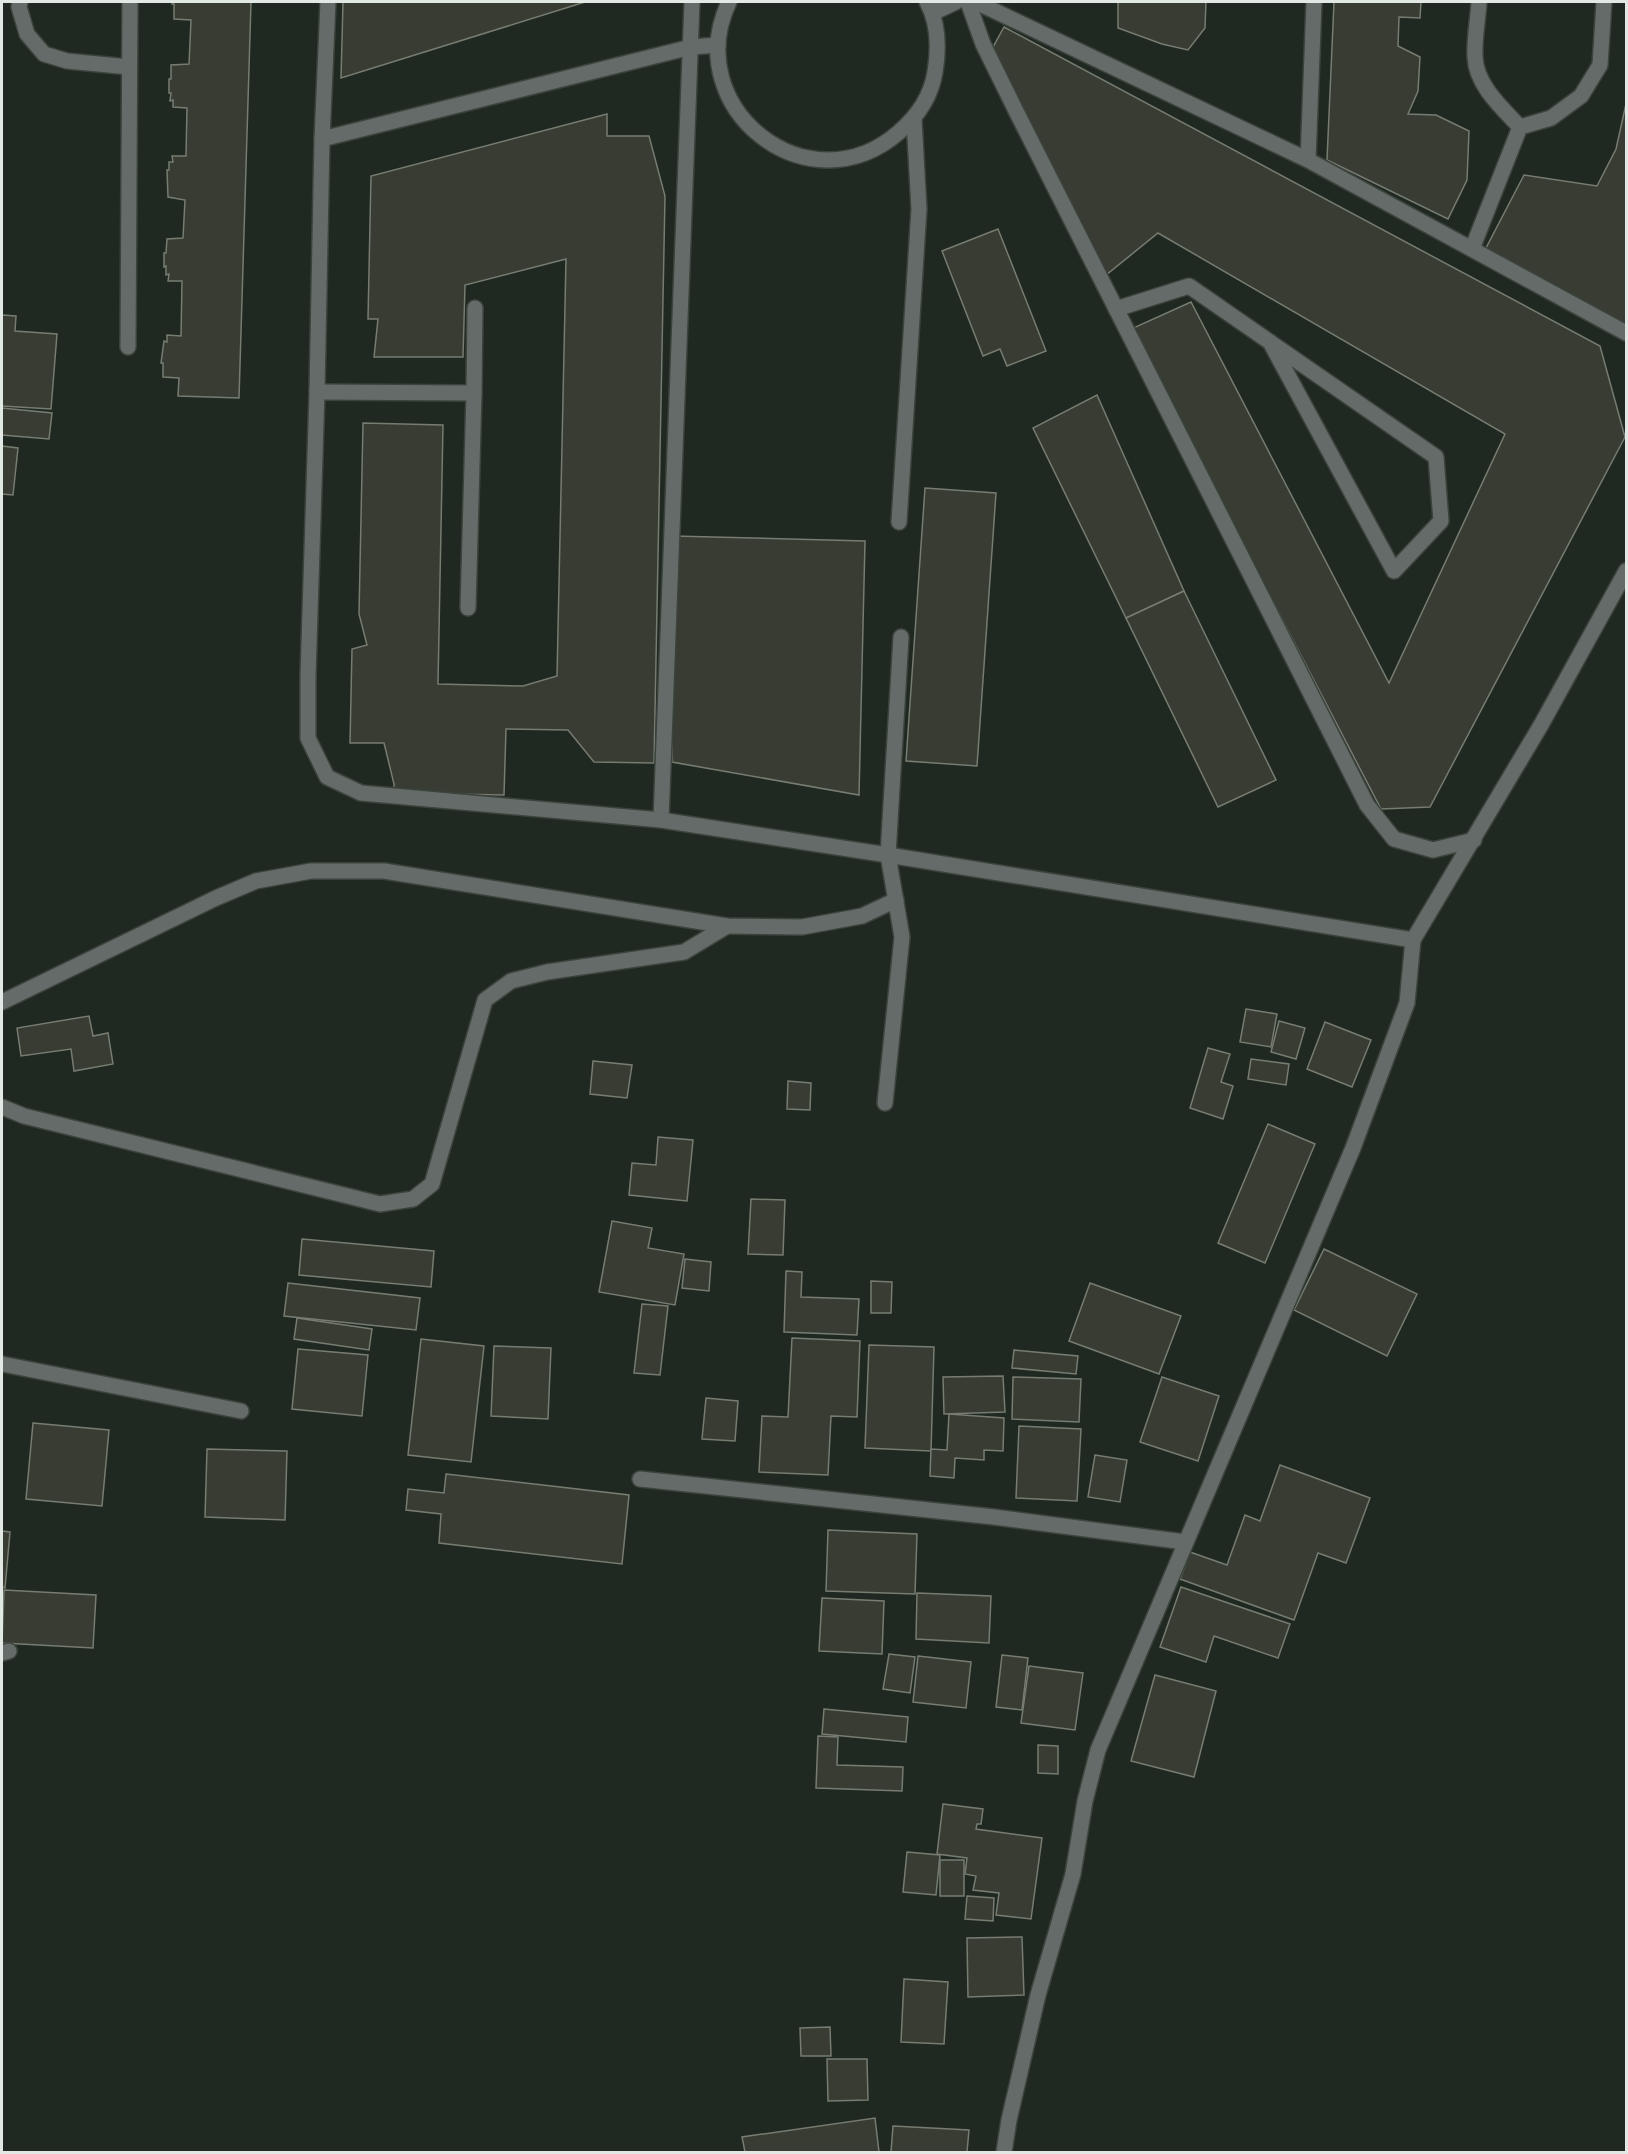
<svg xmlns="http://www.w3.org/2000/svg" width="1628" height="2154" font-family="'Roboto Serif',serif">
<style>
.building{fill:#383c33;stroke:#777c71;stroke-width:1.5}
.lines{fill:none;stroke-linecap:round;stroke-linejoin:round}
.lane-casing{stroke:#3a433c;stroke-width:18}
.street-casing{stroke:#3a433c;stroke-width:18}
.lane{stroke:#656b69;stroke-width:15}
.street{stroke:#656b69;stroke-width:15}
</style>
<rect width="100%" height="100%" fill="#1f2821"/>
<g class="building">
<polygon points="172,2 251,2 239,398 178,396 179,378 163,377 163,363 161,363 164,341 167,342 167,335 181,336 182,281 168,281 169,274 166,275 166,266 164,267 164,253 166,253 167,239 183,238 185,200 168,197 167,170 169,170 169,162 173,162 172,156 186,156 187,108 173,107 173,100 170,101 171,93 169,93 169,79 171,79 171,65 189,64 191,20 174,19 174,4 172,4"/>
<polygon points="343,2 585,2 341,78"/>
<polygon points="1118,2 1248,2 1206,2 1205,28 1188,50 1162,44 1118,28"/>
<polygon points="1334,2 1421,2 1420,18 1399,17 1398,46 1420,57 1418,91 1408,114 1436,115 1469,131 1467,180 1448,219 1327,160"/>
<polygon points="1004,27 1600,346 1625,437 1430,807 1381,809 1131,329 1191,302 1389,683 1505,434 1158,233 1106,275 992,49"/>
<polygon points="1626,104 1626,325 1486,248 1524,175 1597,186 1616,149"/>
<polygon points="607,114 607,136 649,136 665,196 654,763 594,762 568,730 506,729 504,795 394,793 394,784 384,743 350,743 352,649 367,645 359,614 363,423 443,425 438,684 523,686 557,676 566,259 465,285 463,357 374,357 378,319 368,319 371,176"/>
<polygon points="998,229 1046,351 1007,366 1000,349 983,356 942,251"/>
<polygon points="2,315 16,316 15,331 57,334 51,409 2,406"/>
<polygon points="1097,395 1184,591 1126,618 1033,428"/>
<polygon points="2,408 52,413 49,439 2,435"/>
<polygon points="2,446 18,448 13,495 2,494"/>
<polygon points="925,488 996,493 977,766 906,761"/>
<polygon points="673,536 865,541 859,795 672,762"/>
<polygon points="1184,591 1276,780 1218,807 1126,618"/>
<polygon points="1246,1009 1277,1014 1271,1047 1240,1042"/>
<polygon points="89,1016 93,1036 108,1033 113,1064 74,1071 71,1049 21,1056 17,1028"/>
<polygon points="1279,1021 1305,1028 1296,1059 1271,1052"/>
<polygon points="1325,1022 1371,1040 1352,1087 1307,1069"/>
<polygon points="1208,1048 1230,1054 1221,1082 1233,1086 1223,1119 1190,1108"/>
<polygon points="1251,1059 1289,1064 1286,1085 1248,1079"/>
<polygon points="593,1061 632,1065 627,1098 590,1094"/>
<polygon points="788,1081 811,1083 810,1110 787,1109"/>
<polygon points="1268,1124 1315,1144 1265,1263 1218,1243"/>
<polygon points="658,1137 693,1140 687,1201 629,1195 632,1163 656,1165"/>
<polygon points="751,1199 785,1200 783,1255 748,1254"/>
<polygon points="612,1221 652,1228 648,1248 684,1254 675,1305 599,1292"/>
<polygon points="302,1239 434,1251 431,1287 299,1275"/>
<polygon points="1324,1249 1417,1294 1387,1356 1294,1310"/>
<polygon points="685,1259 711,1262 709,1291 682,1288"/>
<polygon points="786,1271 802,1272 801,1297 859,1299 857,1335 784,1332"/>
<polygon points="871,1281 892,1282 891,1313 871,1313"/>
<polygon points="288,1283 420,1298 416,1330 284,1316"/>
<polygon points="1090,1283 1181,1316 1159,1374 1069,1341"/>
<polygon points="642,1304 668,1306 660,1375 634,1373"/>
<polygon points="297,1318 372,1329 369,1350 294,1339"/>
<polygon points="792,1338 860,1341 857,1417 831,1416 828,1475 759,1472 762,1416 788,1417"/>
<polygon points="421,1339 484,1346 471,1462 408,1455"/>
<polygon points="869,1345 934,1347 931,1451 865,1448"/>
<polygon points="494,1346 551,1348 548,1419 491,1416"/>
<polygon points="298,1349 368,1355 362,1416 292,1409"/>
<polygon points="1014,1350 1078,1356 1076,1374 1012,1368"/>
<polygon points="1003,1376 1005,1412 944,1414 943,1377"/>
<polygon points="1013,1377 1081,1379 1079,1422 1012,1419"/>
<polygon points="1162,1377 1219,1396 1198,1461 1140,1442"/>
<polygon points="706,1398 738,1401 735,1441 702,1439"/>
<polygon points="949,1414 1004,1418 1003,1451 984,1450 984,1460 955,1458 954,1478 930,1476 931,1449 947,1450"/>
<polygon points="33,1423 109,1430 102,1506 26,1499"/>
<polygon points="1019,1426 1081,1429 1077,1501 1016,1498"/>
<polygon points="207,1449 287,1451 285,1520 205,1517"/>
<polygon points="1095,1455 1127,1460 1120,1502 1088,1497"/>
<polygon points="1280,1465 1370,1498 1346,1563 1318,1553 1294,1620 1180,1579 1190,1552 1227,1565 1245,1515 1260,1521"/>
<polygon points="446,1474 629,1495 622,1564 439,1543 441,1514 406,1510 408,1489 444,1493"/>
<polygon points="828,1530 917,1534 915,1594 826,1591"/>
<polygon points="2,1531 10,1532 5,1588 2,1587"/>
<polygon points="1181,1587 1290,1624 1278,1658 1214,1636 1206,1662 1160,1647"/>
<polygon points="4,1590 96,1595 93,1648 2,1643"/>
<polygon points="917,1593 991,1596 989,1643 916,1639"/>
<polygon points="822,1598 884,1601 882,1654 819,1651"/>
<polygon points="889,1654 915,1657 910,1693 883,1689"/>
<polygon points="1002,1655 1028,1658 1022,1710 996,1707"/>
<polygon points="918,1656 971,1662 966,1708 913,1702"/>
<polygon points="1029,1666 1083,1673 1075,1730 1021,1723"/>
<polygon points="1155,1675 1216,1691 1194,1777 1131,1761"/>
<polygon points="824,1709 908,1717 906,1742 822,1734"/>
<polygon points="818,1736 838,1737 837,1765 903,1767 902,1791 816,1788"/>
<polygon points="1038,1745 1058,1746 1058,1774 1038,1773"/>
<polygon points="943,1804 983,1809 981,1824 977,1824 976,1829 1042,1838 1031,1919 996,1915 999,1893 973,1890 976,1876 965,1874 967,1858 937,1854"/>
<polygon points="907,1852 940,1855 936,1895 903,1892"/>
<rect x="940" y="1860" width="24" height="36"/>
<polygon points="967,1896 994,1898 993,1921 965,1919"/>
<polygon points="1022,1937 1024,1995 968,1997 967,1938"/>
<polygon points="904,1979 948,1982 944,2044 901,2042"/>
<polygon points="830,2027 831,2056 801,2056 800,2028"/>
<polygon points="827,2059 867,2059 868,2100 828,2101"/>
<polygon points="875,2118 879,2152 745,2152 742,2137"/>
<polygon points="893,2126 969,2130 967,2152 891,2152"/>
</g>
<g class="lines">
<defs>
<polyline id="lane" points="20,2 19,7 27,34 44,54 67,61 129,67"/>
<g id="street">
<polyline points="328,2 322,139 691,47 718,45"/>
<path d="M729,2C679,108 808,210 898,133C917,117 931,97 935,72C939,48 939,24 927,2"/>
<polyline points="968,2 983,44 1016,111 1367,805 1394,839 1433,850 1474,840"/>
<polyline points="976,2 1308,160 1626,333"/>
<path d="M1479,2C1478,20 1474,39 1475,57C1476,85 1502,108 1520,127"/>
<polyline points="933,13 956,2"/>
<polyline points="322,139 317,392 308,676 308,738 327,777 361,793 661,820 888,855 1413,940"/>
<polyline points="1308,160 1314,2"/>
<polyline points="1472,249 1520,127 1551,118 1581,96 1600,65 1604,2"/>
<polyline points="1116,309 1189,286 1436,457 1441,521 1394,571 1270,342"/>
<polyline points="128,347 130,2"/>
<polyline points="317,392 474,393 475,308"/>
<polyline points="899,522 919,209 914,119"/>
<polyline points="468,608 474,393"/>
<polyline points="661,820 692,2"/>
<polyline points="2,1002 216,898 256,881 311,871 384,871 727,926 802,927 862,916 896,900"/>
<polyline points="885,1103 902,937 888,855 901,637"/>
<polyline points="2,1107 24,1116 380,1204 413,1199 432,1184 485,1000 511,981 547,972 684,952 727,926"/>
<polyline points="2,1364 241,1411"/>
<polyline points="640,1479 994,1517 1185,1542"/>
<polyline points="2,1653 9,1651"/>
<polyline points="1004,2152 1009,2120 1038,1995 1073,1874 1085,1801 1098,1750 1353,1148 1407,1003 1413,940 1541,725 1626,571"/>
</g>
</defs>
<use href="#lane" class="lane-casing"/>
<use href="#street" class="street-casing"/>
<use href="#lane" class="lane"/>
<use href="#street" class="street"/>
</g>
<rect width="1628" height="2154" fill="none" stroke="#e2e8e3" stroke-width="6"/>
</svg>
